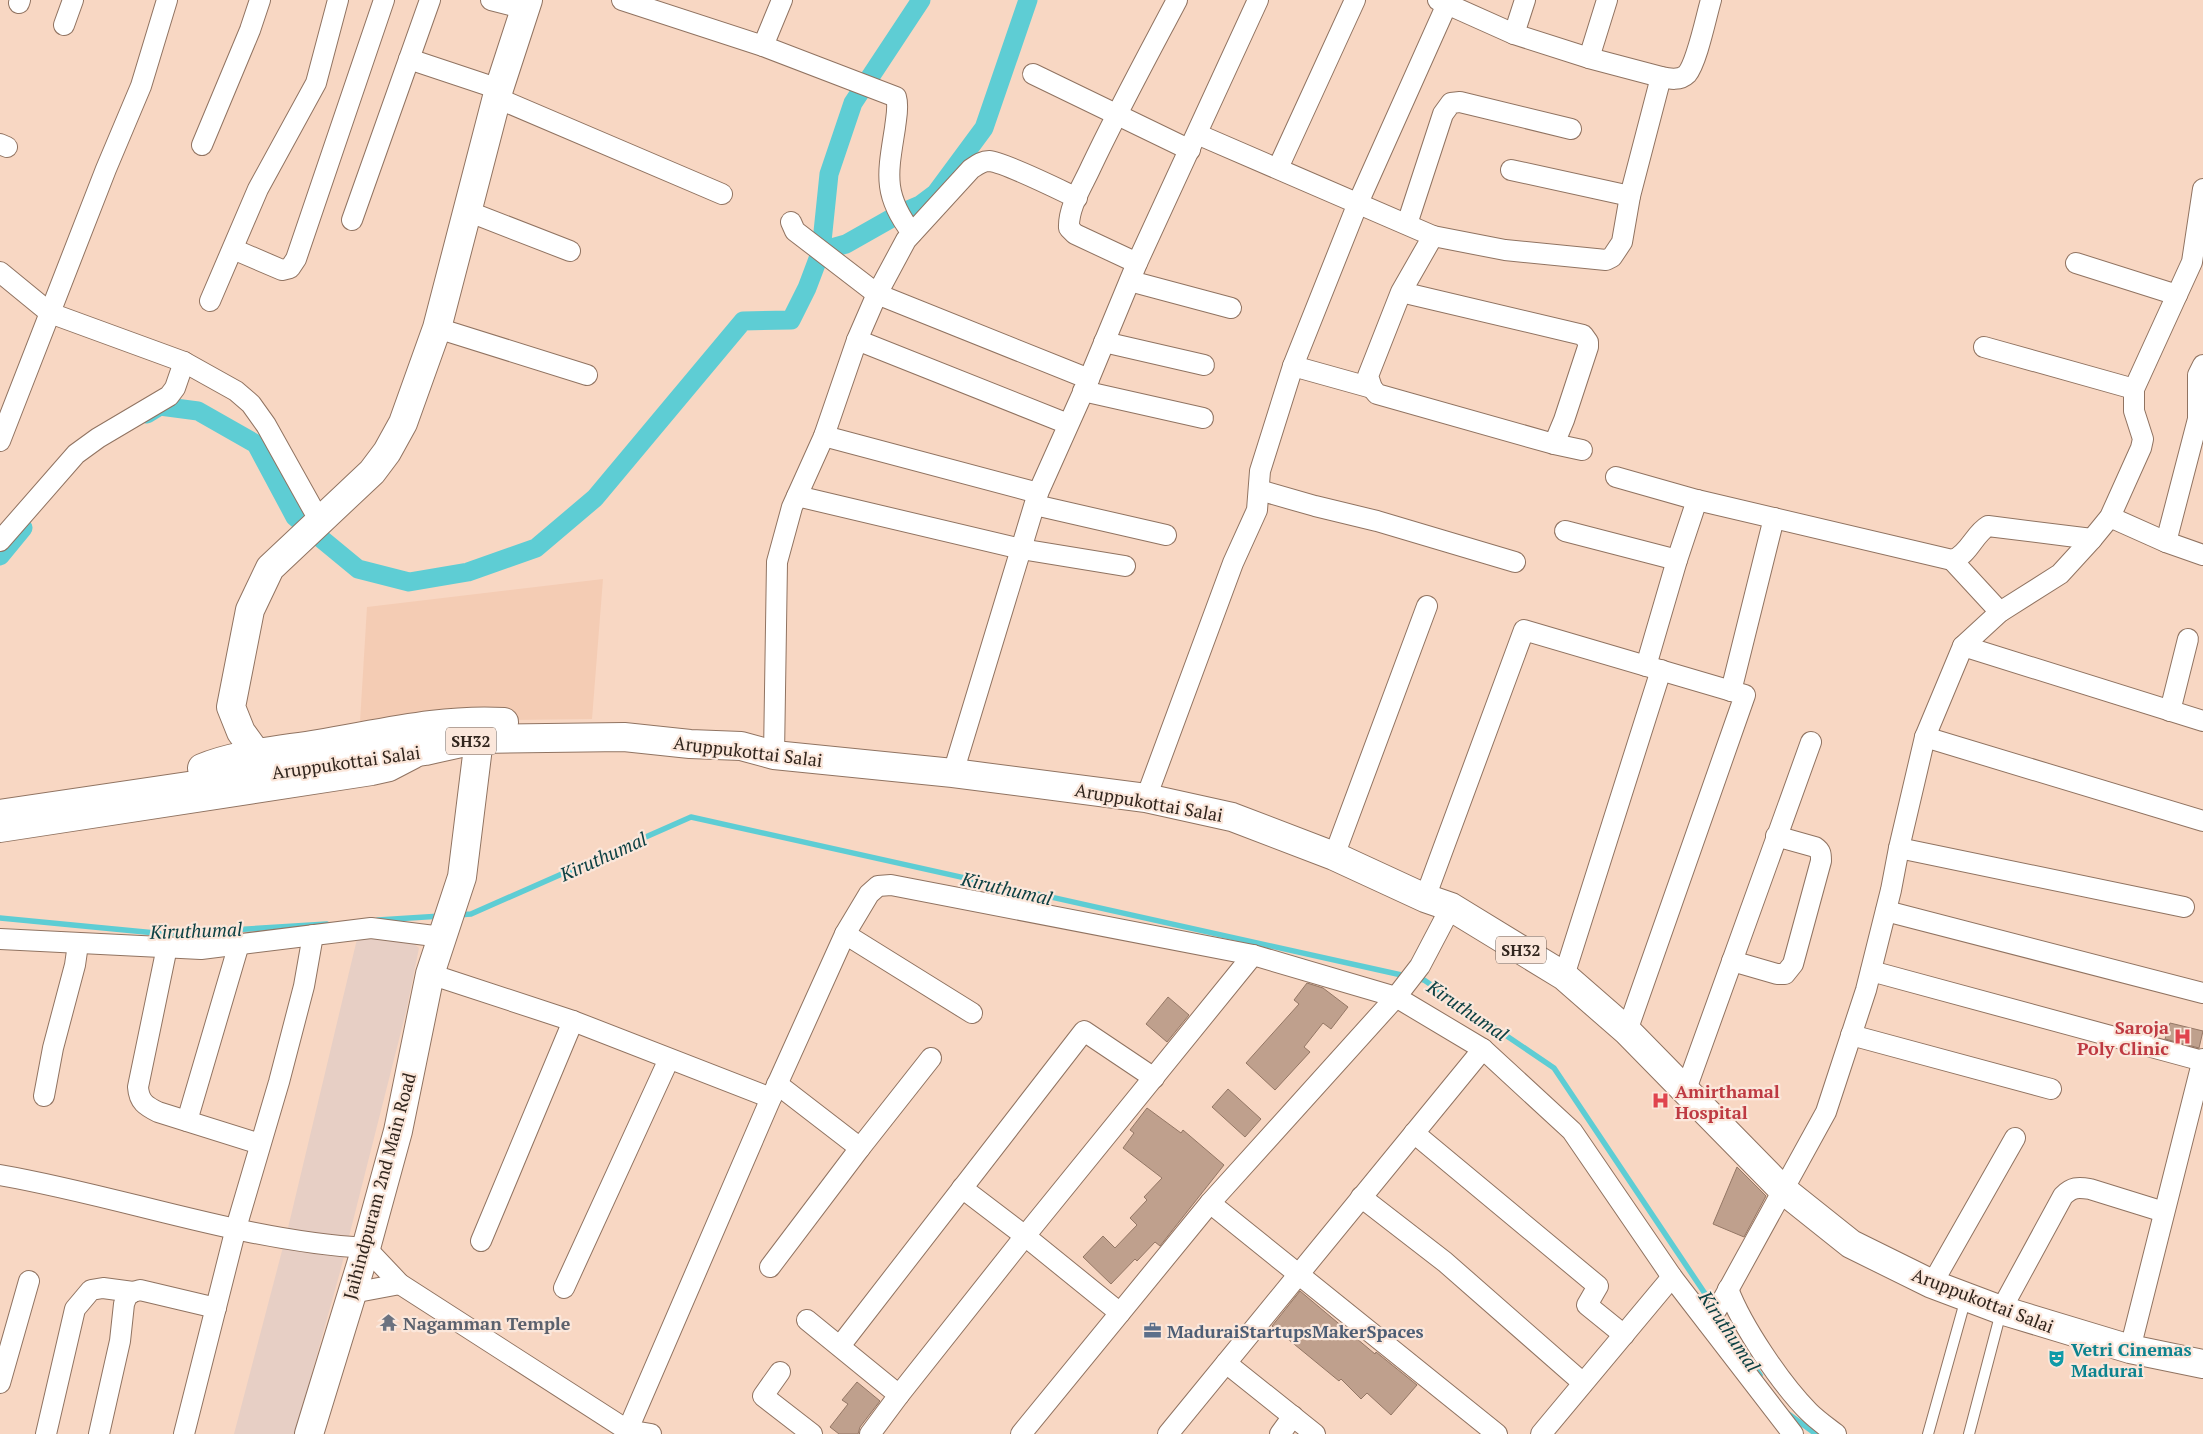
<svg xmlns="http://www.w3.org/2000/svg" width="2203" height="1434" font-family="'PT Serif',serif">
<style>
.commercial{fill:#e7cfc5}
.built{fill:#f4ccb4}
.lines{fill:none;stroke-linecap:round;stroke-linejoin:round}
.stream{stroke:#5ecdd4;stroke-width:5.5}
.canal{stroke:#5ecdd4;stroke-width:19}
.building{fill:#bfa08d;stroke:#947765}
.lane-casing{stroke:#907361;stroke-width:12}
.street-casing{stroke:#907361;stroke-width:22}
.secondary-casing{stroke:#907361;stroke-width:30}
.primary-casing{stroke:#907361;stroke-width:30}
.lane{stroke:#fff;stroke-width:10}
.street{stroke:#fff;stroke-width:20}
.secondary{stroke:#fff;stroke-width:28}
.primary{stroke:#fff;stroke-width:28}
.labels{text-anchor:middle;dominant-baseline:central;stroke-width:4.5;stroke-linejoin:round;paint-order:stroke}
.shield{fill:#fbe7db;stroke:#6e5f56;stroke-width:1}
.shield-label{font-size:16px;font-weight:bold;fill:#31251d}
.street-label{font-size:18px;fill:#31251d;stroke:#fbe7db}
.health-label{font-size:18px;font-weight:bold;fill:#be3a42;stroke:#fbe7db;text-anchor:end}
.worship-label{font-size:18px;font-weight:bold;fill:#5b616d;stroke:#fbe7db;text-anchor:start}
.service-label{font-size:18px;font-weight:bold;fill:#4e5e75;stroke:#fbe7db;text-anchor:start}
.culture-label{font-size:18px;font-weight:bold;fill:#0d838f;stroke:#fbe7db;text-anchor:start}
.water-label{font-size:19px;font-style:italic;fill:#0c4043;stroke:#fbe7db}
</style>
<rect width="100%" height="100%" fill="#f8d7c3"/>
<polygon class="commercial" points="357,939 399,939 411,941 419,948 407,1008 340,1272 295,1434 234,1434 288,1228"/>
<polygon class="built" points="603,579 592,719 360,722 367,607"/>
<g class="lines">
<g class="stream">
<polyline points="458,915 471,914 691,817 1406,976"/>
<polyline points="0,918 166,934 327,924"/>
<polyline points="378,920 441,916"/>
<polyline points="1415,978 1424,980 1554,1068 1714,1307"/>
<polyline points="1719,1314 1760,1375"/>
<polyline points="1787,1413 1816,1434"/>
</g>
<g class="canal">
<polyline points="821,251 829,174 853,103 921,0"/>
<polyline points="147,414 160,406 198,411 256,444 295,517 358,569 409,582 468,572 536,548 595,498 743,321 791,320 807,288 821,251 846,244 899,214 920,205 936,193 984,128 1028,0"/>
<polyline points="0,556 23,528"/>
</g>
</g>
<g class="building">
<polygon points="1307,983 1323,988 1348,1007 1331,1029 1323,1023 1304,1047 1310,1052 1275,1090 1246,1063 1299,1004 1294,1000"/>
<polygon points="1168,997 1189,1015 1167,1042 1146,1024"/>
<polygon points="2170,1023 2203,1031 2199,1048 2165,1039"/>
<polygon points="1228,1089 1261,1119 1245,1137 1212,1107"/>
<polygon points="1147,1108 1181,1133 1183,1130 1224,1165 1160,1246 1155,1242 1137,1261 1135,1259 1111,1284 1083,1257 1103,1236 1115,1248 1137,1225 1130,1218 1147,1200 1144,1197 1162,1178 1123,1148 1134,1133 1130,1130"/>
<polygon points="1737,1167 1766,1196 1744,1237 1713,1224"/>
<polygon points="1300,1291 1375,1354 1376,1352 1417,1385 1391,1415 1367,1393 1361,1399 1341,1379 1339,1381 1272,1326"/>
<polygon points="857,1382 880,1401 860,1427 858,1434 839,1434 830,1427 848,1404 842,1400"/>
</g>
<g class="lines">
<defs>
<g id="lane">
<polyline points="1928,1434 1966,1298"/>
<polyline points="1969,1434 2001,1312"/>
</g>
<g id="street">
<polyline points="491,0 526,9"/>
<polyline points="622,0 763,46 782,0"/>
<polyline points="1438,0 1514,34 1589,58 1607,0"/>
<polyline points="19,3 20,0"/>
<polyline points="64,25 73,0"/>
<polyline points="1514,34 1525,0"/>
<path d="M763,46L896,97C899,107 896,118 895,128C888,173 882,194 912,233"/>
<path d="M1589,58L1661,77C1670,79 1680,81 1687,74C1697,62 1706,17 1711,0"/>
<polyline points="409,59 499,89"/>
<polyline points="1033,74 1190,150"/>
<polyline points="497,98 722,194"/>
<polyline points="1197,134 1433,236 1401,292 1583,335 1588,342 1588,347 1564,420 1554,444 1377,394 1372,388 1368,376 1401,292"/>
<polyline points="0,144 7,147"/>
<polyline points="202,145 250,30 260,0"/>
<polyline points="1278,168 1355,0"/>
<polyline points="1511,170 1630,196"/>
<polyline points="467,211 570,251"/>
<polyline points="352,220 430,0"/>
<path d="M791,222L795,231L877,294L906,240L971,169C977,165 982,161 989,161C1004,162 1060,190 1077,198"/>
<polyline points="1407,224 1443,114 1451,103 1460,102 1571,129"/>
<polyline points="1433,236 1505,250 1606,260 1612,257 1622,242 1630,196 1661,77"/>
<polyline points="233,249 282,270 290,268 296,259 384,0"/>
<path d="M1137,263L1075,234L1069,228C1068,207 1083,185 1091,167C1118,110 1148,55 1177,0"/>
<polyline points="2076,263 2177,295"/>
<polyline points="0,272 50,313 184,362 236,391 251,404 266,425 319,520"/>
<polyline points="1130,281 1231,308"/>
<polyline points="210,301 258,189 316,83 338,0"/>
<polyline points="437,328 587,375"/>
<polyline points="857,340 1068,424"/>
<polyline points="1104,342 1204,365"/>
<polyline points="1984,347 2134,389"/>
<polyline points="1293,366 1372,388"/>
<polyline points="1083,391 1203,418"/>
<polyline points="824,436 1038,493"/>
<polyline points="0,441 106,169 141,86 167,0"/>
<polyline points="1554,444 1582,450"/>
<path d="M1616,477L1697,500L1952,560C1968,556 1974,534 1988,526L2092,539"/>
<polyline points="1259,490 1315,506 1377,521 1515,562"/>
<polyline points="797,496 1021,549 1125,566"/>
<polyline points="1035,505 1166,535"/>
<polyline points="2110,517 2166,542 2203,555"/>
<polyline points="1565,531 1677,560"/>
<polyline points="0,541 76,454 98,438 169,396 175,388 184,362"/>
<polyline points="2166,542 2198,419 2198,375 2203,365"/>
<polyline points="1952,560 2000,612"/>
<polyline points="1963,646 2203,721"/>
<polyline points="1646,666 1677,560 1697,500"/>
<polyline points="1731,691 1774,518"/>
<polyline points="2170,711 2188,639"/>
<polyline points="1925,737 2203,821"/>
<polyline points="774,755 777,562 792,507 824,436 857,340 877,294 1089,379"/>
<polyline points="953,773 1038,493 1089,379 1137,263 1258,0"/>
<polyline points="1146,798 1233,563 1257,510 1260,471 1293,366 1358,203 1447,4"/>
<polyline points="0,832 372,775 390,771 415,758"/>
<polyline points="1899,848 2184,907"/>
<polyline points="1334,856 1427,606"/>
<polyline points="1425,898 1524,630 1745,695 1627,1031"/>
<polyline points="1886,911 2203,993"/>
<polyline points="845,934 972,1013"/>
<polyline points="0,939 201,949 371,928 442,937"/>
<path d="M167,947L138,1087C139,1102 146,1106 158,1112L260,1144"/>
<path d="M1732,961L1777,974H1785L1793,964L1821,861C1821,854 1821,851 1815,847L1776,836"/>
<polyline points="1871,971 2203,1061"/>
<polyline points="430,974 573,1021 771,1098"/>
<polyline points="1564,976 1661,670"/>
<polyline points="1851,1035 2051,1089"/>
<polyline points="1685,1092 1811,742"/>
<polyline points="44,1096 53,1048 75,965 78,944"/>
<polyline points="187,1121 239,944"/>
<polyline points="1414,1133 1598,1286 1587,1305 1624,1335"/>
<polyline points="860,1148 931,1058"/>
<path d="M0,1175C122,1196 242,1241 366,1248L400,1284L627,1430L630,1434"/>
<polyline points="962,1188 1025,1236 1120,1313"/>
<polyline points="1361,1197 1445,1262 1583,1383"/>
<polyline points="1210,1203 1497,1434"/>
<polyline points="481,1241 573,1021"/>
<polyline points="770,1267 860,1148 777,1084"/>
<polyline points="1932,1284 2015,1138"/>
<polyline points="564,1288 669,1059"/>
<path d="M1728,1289C1742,1326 1781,1384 1809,1412C1817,1420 1827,1427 1836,1434"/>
<polyline points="352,1293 400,1284"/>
<path d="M2001,1310L2063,1196C2072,1187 2078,1187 2090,1189L2164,1212"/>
<polyline points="807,1320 899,1395 1025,1236 1253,955"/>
<polyline points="1708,1323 1722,1301 1826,1112 1866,990 1891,890 1899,848 1925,737 1963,646 2000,612 2060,574 2092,539 2110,517 2141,448 2143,439 2134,411 2134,389 2192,262 2203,189"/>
<polyline points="840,1346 1084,1031 1154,1078"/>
<polyline points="2130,1349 2203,1059"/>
<polyline points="1226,1363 1315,1434"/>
<polyline points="780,1372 763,1396 812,1434"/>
<polyline points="0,1383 29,1281"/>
<polyline points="627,1430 651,1434"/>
<polyline points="46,1434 75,1309 91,1290 103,1288 133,1292"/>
<polyline points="99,1434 120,1341 124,1304 127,1296 133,1292 140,1290 216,1308"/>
<polyline points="184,1434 236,1228 279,1082 304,986 313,935"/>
<polyline points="626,1434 771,1098 845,934 869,894 878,886 891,885 1253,955 1396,997 1483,1049 1572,1131 1672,1277 1793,1434"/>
<polyline points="870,1434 899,1395"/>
<polyline points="1021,1434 1210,1203 1396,997 1420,966 1451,907"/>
<polyline points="1168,1434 1483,1049"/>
<polyline points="1280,1434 1293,1416"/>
<polyline points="1541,1434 1672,1277"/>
</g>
<g id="secondary">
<polyline points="257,754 241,732 231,707 250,610 270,568 372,472 387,452 403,423 437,328 499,89 528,0"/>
<polyline points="309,1434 366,1248 398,1131 430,974 462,877 479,739"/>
</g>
<g id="primary">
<path d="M202,768C235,754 282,750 318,744C379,734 442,718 504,722"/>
<polyline points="0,814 425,751 479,739 624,737 690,744 741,746 774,755 953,773 1146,798 1232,817 1334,856 1425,898 1451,907 1564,976 1627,1031 1782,1189 1851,1244 1932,1284 2001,1310 2130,1349 2203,1364"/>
</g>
</defs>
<use href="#lane" class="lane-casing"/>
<use href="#street" class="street-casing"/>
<use href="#secondary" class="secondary-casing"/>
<use href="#primary" class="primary-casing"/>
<use href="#lane" class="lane"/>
<use href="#street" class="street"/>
<use href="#secondary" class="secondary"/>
<use href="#primary" class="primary"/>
</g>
<defs>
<symbol id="hospital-bare" viewBox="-9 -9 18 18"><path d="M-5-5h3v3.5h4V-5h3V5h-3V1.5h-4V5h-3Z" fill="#e0444e" stroke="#fbe7db" stroke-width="2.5" paint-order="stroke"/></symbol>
<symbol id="temple-bare" viewBox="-9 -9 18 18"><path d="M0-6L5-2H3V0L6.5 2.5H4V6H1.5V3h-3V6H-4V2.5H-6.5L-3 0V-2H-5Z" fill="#6b7280" stroke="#fbe7db" stroke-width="2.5" paint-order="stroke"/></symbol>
<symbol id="office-bare" viewBox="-9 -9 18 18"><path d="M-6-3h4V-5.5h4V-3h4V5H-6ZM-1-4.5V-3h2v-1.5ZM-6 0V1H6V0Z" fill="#5c6f8a" stroke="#fbe7db" stroke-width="2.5" paint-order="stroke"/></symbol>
<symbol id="theatre-bare" viewBox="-9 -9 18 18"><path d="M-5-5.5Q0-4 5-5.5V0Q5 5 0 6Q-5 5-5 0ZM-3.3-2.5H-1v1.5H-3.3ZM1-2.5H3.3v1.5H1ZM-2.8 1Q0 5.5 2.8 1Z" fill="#0f9aa8" stroke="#fbe7db" stroke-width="2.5" paint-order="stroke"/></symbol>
</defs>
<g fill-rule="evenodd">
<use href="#hospital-bare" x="2170" y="1024" width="25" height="25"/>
<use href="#hospital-bare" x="1648" y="1088" width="25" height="25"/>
<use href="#temple-bare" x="376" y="1310" width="25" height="25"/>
<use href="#office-bare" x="1140" y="1318" width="25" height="25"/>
<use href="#theatre-bare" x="2044" y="1346" width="25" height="25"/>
</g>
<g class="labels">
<g class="shield">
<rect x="446" y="727.5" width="50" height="27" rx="4"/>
<rect x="1496" y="936.5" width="50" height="27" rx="4"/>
</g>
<g class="shield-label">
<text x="471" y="741">SH32</text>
<text x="1521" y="950">SH32</text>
</g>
<g class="street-label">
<text transform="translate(748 751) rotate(7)">Aruppukottai Salai</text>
<text transform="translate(346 762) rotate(-8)">Aruppukottai Salai</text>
<text transform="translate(1149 802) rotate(10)">Aruppukottai Salai</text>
<text transform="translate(379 1186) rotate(-75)">Jaihindpuram 2nd Main Road</text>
<text transform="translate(1983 1300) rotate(21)">Aruppukottai Salai</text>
</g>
<g class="health-label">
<text x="2169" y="1027">Saroja<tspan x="2169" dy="21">Poly Clinic</tspan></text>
<text x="1675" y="1091" text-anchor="start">Amirthamal<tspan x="1675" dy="21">Hospital</tspan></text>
</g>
<g class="worship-label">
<text x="403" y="1323">Nagamman Temple</text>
</g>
<g class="service-label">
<text x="1167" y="1331">MaduraiStartupsMakerSpaces</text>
</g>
<g class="culture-label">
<text x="2071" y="1349">Vetri Cinemas<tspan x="2071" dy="21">Madurai</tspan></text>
</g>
<g class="water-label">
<text transform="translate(603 856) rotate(-24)">Kiruthumal</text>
<text transform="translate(1007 888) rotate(13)">Kiruthumal</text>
<text transform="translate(196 930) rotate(-2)">Kiruthumal</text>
<text transform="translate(1468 1010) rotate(34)">Kiruthumal</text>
<text transform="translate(1730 1331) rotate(56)">Kiruthumal</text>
</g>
</g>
</svg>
